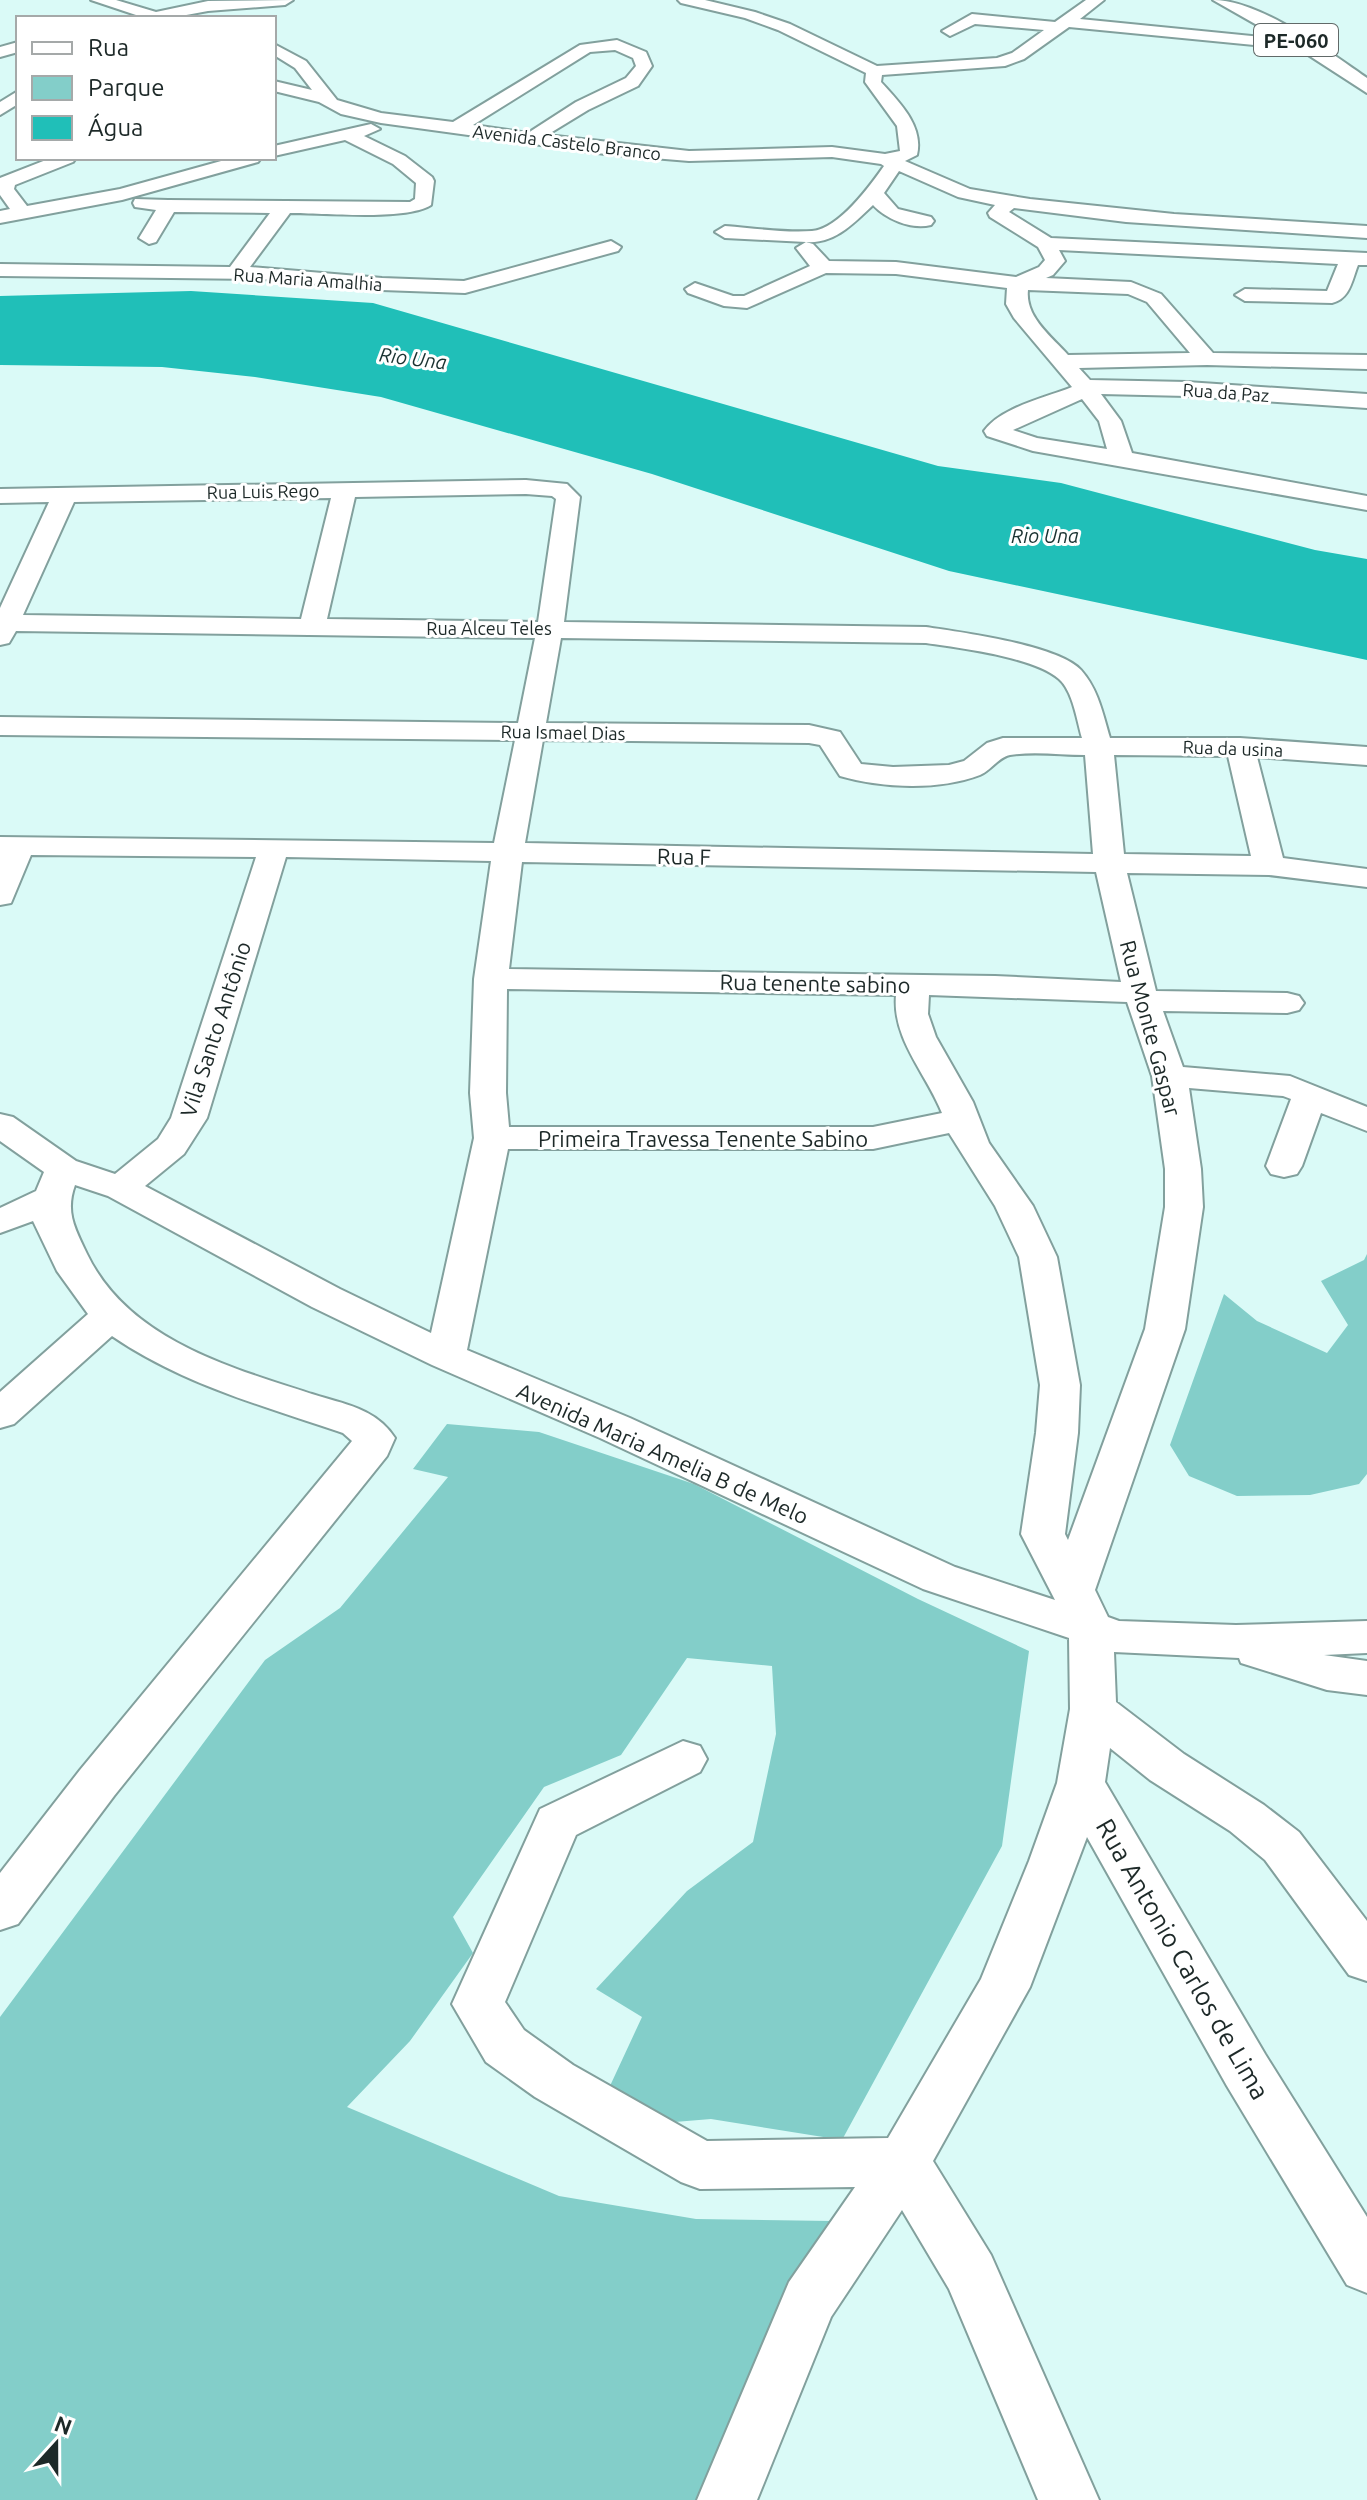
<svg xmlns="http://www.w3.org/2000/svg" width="1367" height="2500" font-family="Ubuntu,sans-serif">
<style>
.green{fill:#83cec9}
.water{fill:#20bfb8}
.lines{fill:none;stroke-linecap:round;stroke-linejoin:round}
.minor-casing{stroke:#82a09d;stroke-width:4}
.major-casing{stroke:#82a09d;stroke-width:4}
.minor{fill:#fff;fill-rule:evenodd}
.major{fill:#fff;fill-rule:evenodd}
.labels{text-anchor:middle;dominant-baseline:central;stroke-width:6;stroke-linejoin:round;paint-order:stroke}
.far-street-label{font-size:18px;fill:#1d2928;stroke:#fff}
.shield{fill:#fff;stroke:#616968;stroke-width:2}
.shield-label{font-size:20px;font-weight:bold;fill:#1d2928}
.far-water-label{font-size:20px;font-style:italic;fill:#1a3231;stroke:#fff}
.street-label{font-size:22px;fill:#1d2928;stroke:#fff}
.near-street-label{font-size:26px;fill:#1d2928;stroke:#fff}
</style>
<rect width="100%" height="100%" fill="#dafaf7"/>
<g class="green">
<polygon points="1367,1254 1367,1474 1359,1484 1310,1495 1237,1496 1189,1476 1170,1445 1224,1294 1257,1321 1327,1353 1348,1325 1321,1281 1364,1260"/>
<polygon points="447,1424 539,1432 694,1484 918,1599 1029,1651 1002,1846 842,2140 711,2119 590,2129 642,2017 596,1989 687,1891 753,1842 776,1734 772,1666 687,1658 621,1755 544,1787 453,1917 473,1953 410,2041 347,2107 559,2196 696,2219 832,2221 703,2500 0,2500 0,2017 265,1660 340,1608 448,1477 413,1469"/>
</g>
<polygon class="water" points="191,291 373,303 938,466 1061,483 1315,550 1367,559 1367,660 949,571 652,474 381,397 255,377 162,367 0,365 0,296"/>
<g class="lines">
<defs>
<g id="minor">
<polygon points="91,0 116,0 156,12 208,1 293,0 285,5 208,11 170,18 145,18"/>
<path d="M678,0H705L755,12L790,24L877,66L997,58L1012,53L1044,30L975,24L950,36L942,31L972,14L1055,22L1086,0H1104L1080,19L1312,42V48L1306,50L1069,27L1024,59L1005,66L882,75L881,82C899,102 924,126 917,155L905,161L970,189L1030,199L1174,214L1367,226V238L1126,222L1014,208L1009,212L1051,238L1367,253V265H1358C1352,280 1350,299 1332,303L1245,301L1235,295L1245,289L1327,291L1338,264L1059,250L1065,261L1053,275L1046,278L1131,282L1161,294L1213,353L1367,355V369L1207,365L1079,368L1090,380L1187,382L1367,394V408L1187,396L1101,394L1121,421L1132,453L1367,496V510L1033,451L987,436L984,431C1001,407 1045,398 1072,387L1014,318L1006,304L1007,288L896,274L826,273L747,308L724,306L688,293L685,289L695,283L733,296H744L810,266L796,248L806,242L725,238L715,232L725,226C753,228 784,233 812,231C839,229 870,186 884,166L881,164L832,157L689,161L605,154L381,123L341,114L319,102L274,91V81L312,90L295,68L274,55V44L306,61L337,100L381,113L453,122L580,45L617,40L646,52L652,66L638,86L588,110L547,135L689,151L832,147L885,154L900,151L897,126L865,82L866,73L778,30L745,18L681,3ZM615,50L633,58L636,66L626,78L576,102L528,133L473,125L590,52ZM899,171L958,197L995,205L988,213L990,217L1038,247L1045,260L1039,267L1016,277L896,262L829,261L813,244L806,242C835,244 854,223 873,205C886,219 911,230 931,225L934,221L931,217L898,209L884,193ZM1028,290L1128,294L1147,302L1190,353L1068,355C1051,336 1025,317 1028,290ZM1082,399L1099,421L1107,449L1037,438L1013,430Z"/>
<polygon points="18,42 18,52 0,57 0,47"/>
<polygon points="18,91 18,104 0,115 0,102"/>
<path d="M371,124L380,129L364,136L405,156L432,177L434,181L431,205C406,221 322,213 290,213L250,267L382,278L464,281L611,241L621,247L618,251L465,293L382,290L263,279L0,276V264L230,267L270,213L174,212L156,242L149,244L139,238L156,210L135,207L133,203L135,199L168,200L410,202L415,199L416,183L393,164L345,140L274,156V146Z"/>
<polygon points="51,158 76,158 73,162 15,185 14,189 27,206 120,189 232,158 261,158 258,162 122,200 0,223 0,211 10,209 0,195 0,178"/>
<path d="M526,480L567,484L580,497L564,622L926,627C960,632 1058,645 1081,670C1098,689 1103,714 1110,738H1240L1367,747V765L1257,757L1283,858L1367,869V887L1269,875L1127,873L1156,991L1287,993L1299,996L1304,1003L1299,1010L1287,1013L1163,1011L1183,1067L1290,1076L1367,1107V1131L1321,1113L1302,1166L1297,1174L1284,1177L1271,1174L1266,1166L1291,1099L1283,1096L1189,1088L1201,1169L1203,1207L1185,1329L1095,1590L1108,1617L1119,1621L1236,1625L1367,1621V1653L1324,1655L1367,1661V1695L1327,1690L1241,1663L1239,1658L1114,1652L1116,1702L1184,1754L1264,1805L1299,1832L1367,1921V1981L1349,1975L1265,1860L1230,1831L1150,1780L1110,1748L1105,1782L1265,2054L1367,2217V2293L1347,2285L1227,2086L1087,1837L1030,1987L933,2161L991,2255L1099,2500H1038L949,2289L902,2210L831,2317L757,2500H697L789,2282L855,2187L700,2189L681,2182L535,2097L486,2062L452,2004L540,1809L683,1741L700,1746L707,1759L700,1772L576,1835L505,2002L524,2030L573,2065L707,2141L888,2138L981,1979L1029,1861L1057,1783L1070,1709L1069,1638L923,1589L600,1438L432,1365L312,1307L108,1196L75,1185C65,1212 75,1229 87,1254C128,1339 228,1367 312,1394C343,1404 376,1408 395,1438L387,1456L114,1796L18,1924L0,1930V1873L80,1770L352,1441L343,1433C263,1406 182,1384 112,1336L14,1424L0,1428V1392L88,1314L57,1271L33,1221L0,1233V1208L36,1191L44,1172L0,1141V1114L13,1117L76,1161L115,1174L158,1139L171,1118L256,857L31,855L11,903L0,905V837L494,843L515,740L0,735V717L518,723L535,638L16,631L9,643L0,645V608L49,502L0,503V489ZM526,494L552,496L556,499L538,622L327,619L355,497ZM331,498L301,619L23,615L74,502ZM561,638L926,643C960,648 1034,657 1059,679C1073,691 1077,721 1082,738H1003L987,743L964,761L949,765L893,767L861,764L840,732L809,725L546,723ZM543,740L809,743L820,745L840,776C882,788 938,791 980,775C991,770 999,757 1010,755C1034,751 1061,755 1085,755L1093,854L525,843ZM1114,755L1228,756L1251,856L1124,854ZM286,857L491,861L474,979L470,1093L474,1138L431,1333L340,1289L145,1186L184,1154L207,1118ZM522,862L1096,872L1121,982L995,976L509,969ZM507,989L896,995C892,1039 926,1073 942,1113L873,1127H509L506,1093ZM929,995L1127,1002L1152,1076L1165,1169V1207L1145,1329L1068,1540L1065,1534L1078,1433L1080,1385L1057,1257L1033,1206L989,1143L973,1102L936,1037L928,1014ZM949,1133L995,1206L1019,1257L1040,1385L1036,1433L1021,1534L1055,1600L955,1567L630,1418L467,1350L508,1149H873Z"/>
</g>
<path id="major" d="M1213,0C1260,0 1328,51 1367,78V93L1299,49Z"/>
</defs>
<use href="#minor" class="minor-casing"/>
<use href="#major" class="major-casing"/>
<use href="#minor" class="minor"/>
<use href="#major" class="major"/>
</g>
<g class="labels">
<g class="far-street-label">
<text transform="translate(567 142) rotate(7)">Avenida Castelo Branco</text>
<text transform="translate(308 279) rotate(4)">Rua Maria Amalhia</text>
<text transform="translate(1226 392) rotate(4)">Rua da Paz</text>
<text transform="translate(263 491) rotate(-1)">Rua Luis Rego</text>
<text x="489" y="628">Rua Alceu Teles</text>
<text transform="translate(563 732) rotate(1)">Rua Ismael Dias</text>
<text transform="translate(1233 748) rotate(2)">Rua da usina</text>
</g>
<rect class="shield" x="1254" y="24" width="84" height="32" rx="6"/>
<g class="shield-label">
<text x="1296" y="40">PE-060</text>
</g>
<g class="far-water-label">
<text transform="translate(413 358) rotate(7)">Rio Una</text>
<text x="1045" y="535">Rio Una</text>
</g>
<g class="street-label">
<text transform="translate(684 856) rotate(1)">Rua F</text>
<text transform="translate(815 983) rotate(1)">Rua tenente sabino</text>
<text transform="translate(1151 1028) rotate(75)">Rua Monte Gaspar</text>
<text transform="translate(215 1029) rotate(-72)">Vila Santo Antônio</text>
<text x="703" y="1138">Primeira Travessa Tenente Sabino</text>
<text transform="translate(663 1453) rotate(24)">Avenida Maria Amelia B de Melo</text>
</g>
<g class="near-street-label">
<text transform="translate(1183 1959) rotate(60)">Rua Antonio Carlos de Lima</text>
</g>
</g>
<rect x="16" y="16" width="260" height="144" fill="#ffffff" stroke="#a5a9a9" stroke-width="2"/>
<rect x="32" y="42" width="40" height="12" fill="#ffffff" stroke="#a5a9a9" stroke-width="2"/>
<text x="88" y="56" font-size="24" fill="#1d2928">Rua</text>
<rect x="32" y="76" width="40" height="24" fill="#83cec9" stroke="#a5a9a9" stroke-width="2"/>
<text x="88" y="96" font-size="24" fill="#1d2928">Parque</text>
<rect x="32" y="116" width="40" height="24" fill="#20bfb8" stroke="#a5a9a9" stroke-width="2"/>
<text x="88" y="136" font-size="24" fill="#1d2928">Água</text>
<g transform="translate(56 2444) rotate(21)" stroke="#ffffff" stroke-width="6" paint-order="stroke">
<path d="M0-6L14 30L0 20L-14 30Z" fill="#1d2928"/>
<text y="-12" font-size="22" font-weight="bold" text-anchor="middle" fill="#1d2928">N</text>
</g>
</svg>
